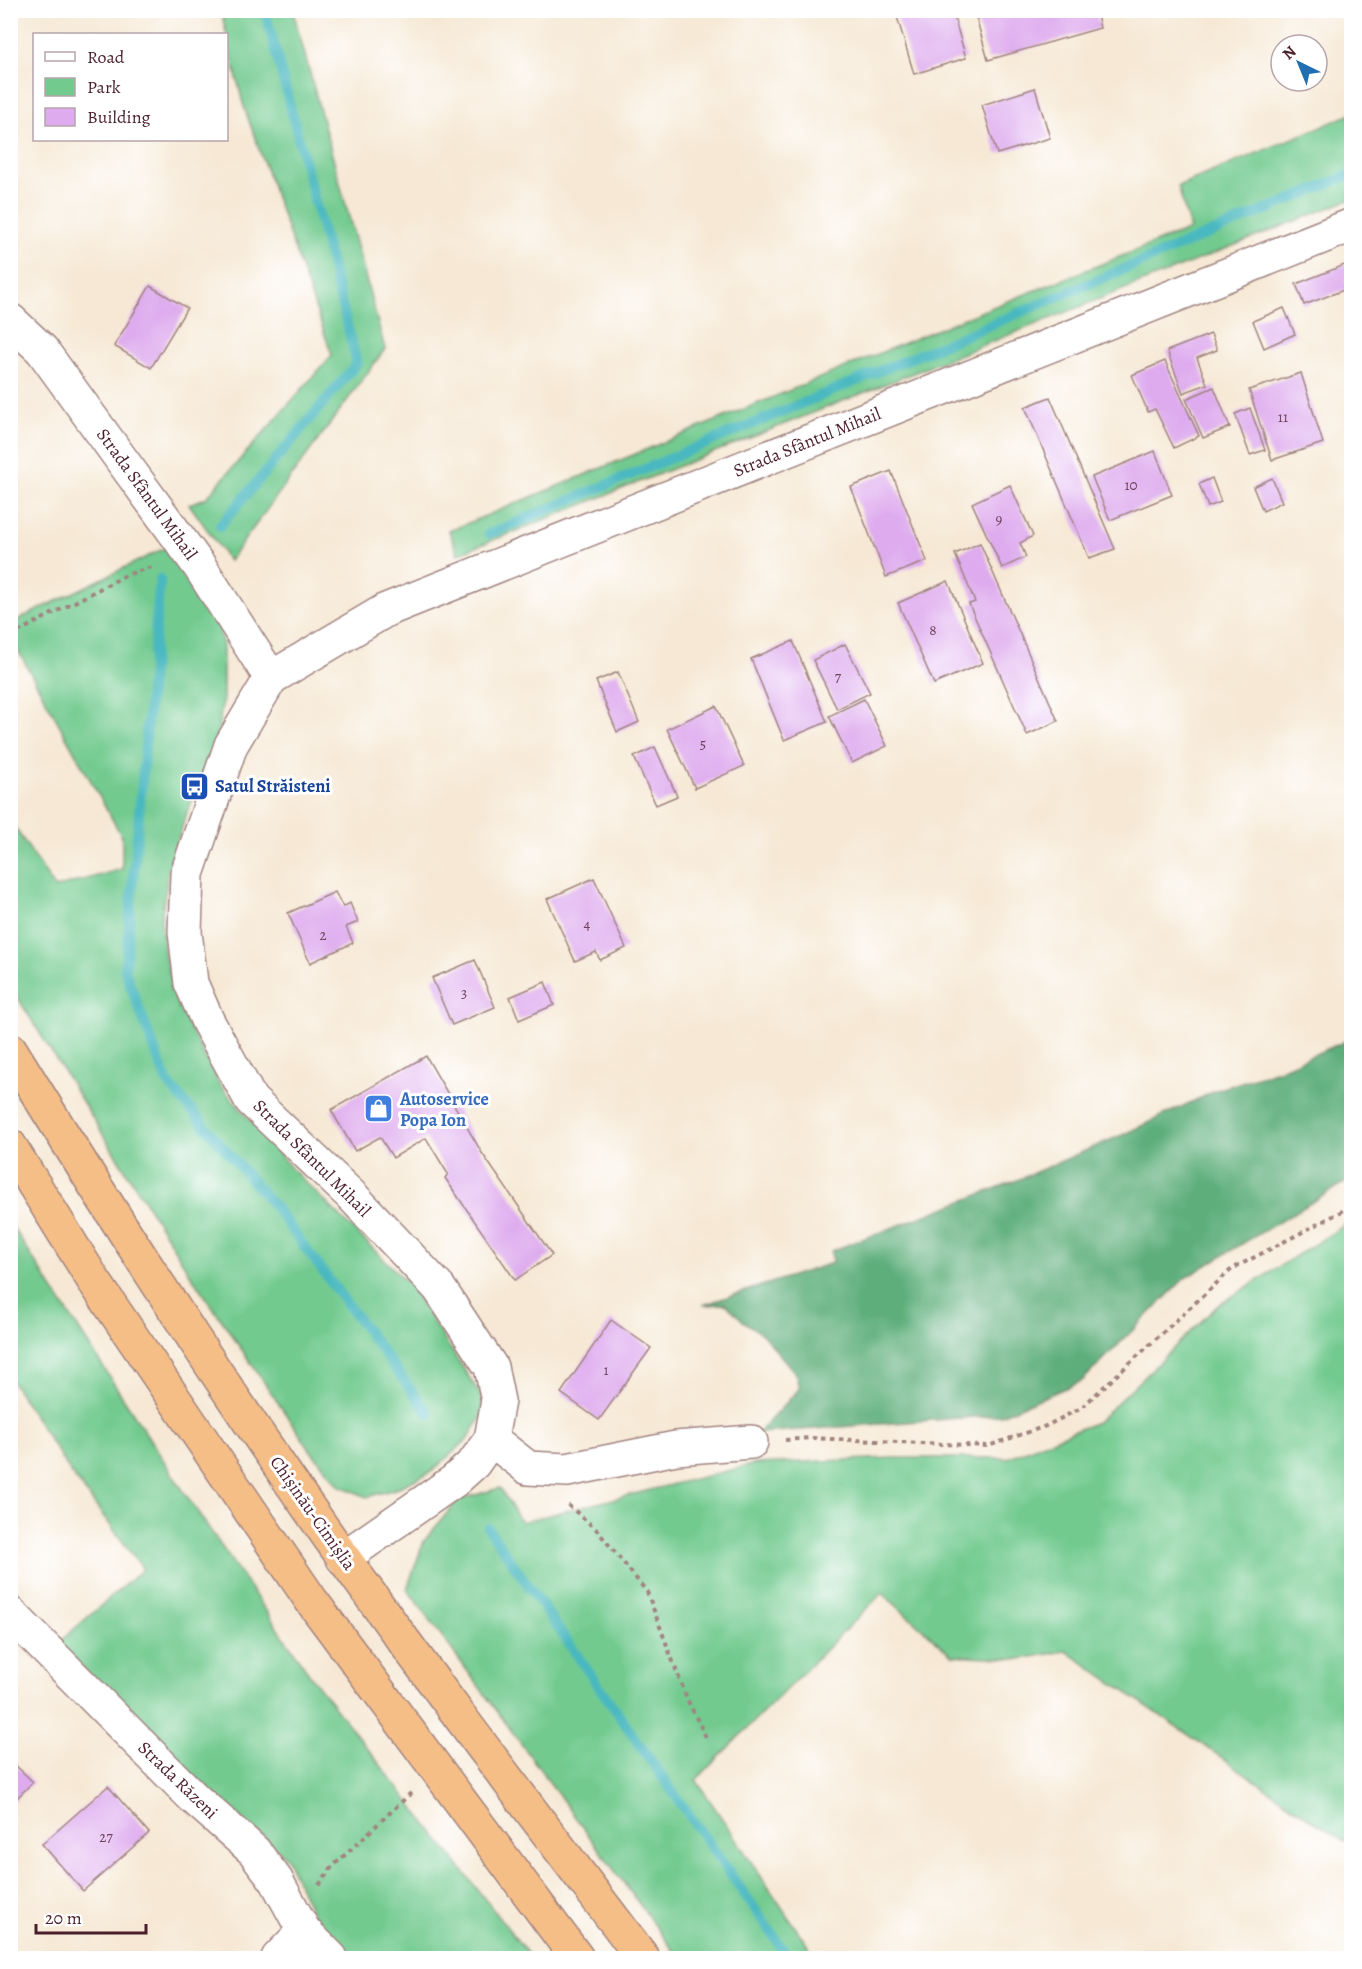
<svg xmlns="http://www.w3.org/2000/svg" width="1362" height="1969" font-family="Alegreya,serif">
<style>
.green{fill:#72ca8f;stroke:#5e745d;stroke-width:1.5}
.forest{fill:#5dae7a;stroke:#546652;stroke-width:1.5}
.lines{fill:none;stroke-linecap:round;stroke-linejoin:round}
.stream{stroke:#49b8c0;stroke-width:10}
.building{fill:#deabee}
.minor-casing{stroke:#a08480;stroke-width:36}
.highway-casing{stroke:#a08480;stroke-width:36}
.path{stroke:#a08480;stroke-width:4;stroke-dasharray:4.5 4.5;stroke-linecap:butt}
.minor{stroke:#fff;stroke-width:33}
.highway{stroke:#f6be87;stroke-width:33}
.labels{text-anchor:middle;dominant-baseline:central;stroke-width:6;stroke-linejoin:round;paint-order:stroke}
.number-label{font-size:15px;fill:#6f425c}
.street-label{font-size:18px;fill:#4a1f2b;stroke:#fff}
.transit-label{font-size:18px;font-weight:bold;fill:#164399;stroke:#fff;text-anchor:start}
.shop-label{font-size:18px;font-weight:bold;fill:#366cbe;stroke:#fff;text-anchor:start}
</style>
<rect width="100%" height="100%" fill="#fff"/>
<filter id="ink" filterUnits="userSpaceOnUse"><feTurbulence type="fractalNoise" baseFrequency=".0167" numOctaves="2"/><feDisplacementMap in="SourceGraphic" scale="12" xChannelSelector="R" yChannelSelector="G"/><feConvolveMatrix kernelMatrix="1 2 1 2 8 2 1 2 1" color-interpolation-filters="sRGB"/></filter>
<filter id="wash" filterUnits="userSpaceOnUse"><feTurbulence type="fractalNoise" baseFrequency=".008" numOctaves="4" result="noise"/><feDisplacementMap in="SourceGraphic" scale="24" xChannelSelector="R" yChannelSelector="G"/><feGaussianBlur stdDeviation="1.35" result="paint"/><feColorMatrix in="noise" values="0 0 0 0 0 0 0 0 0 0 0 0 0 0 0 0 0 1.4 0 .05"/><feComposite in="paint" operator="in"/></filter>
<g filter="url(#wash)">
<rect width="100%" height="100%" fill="#f6e8d4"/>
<g class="green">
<polygon points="221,11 293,11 385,349 229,561 189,504 206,498 332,355 243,104"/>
<polygon points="1351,114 1351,199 458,554 449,531 955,322 1190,229 1178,186"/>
<polygon points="165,548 215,609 223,646 223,698 217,741 188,810 170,862 161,920 165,956 176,1002 220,1085 291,1168 407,1282 482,1397 482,1416 467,1440 431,1472 395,1489 367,1497 340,1486 311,1451 188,1271 11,987 10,820 55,888 122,869 122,837 16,647 11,649 11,623"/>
<polygon points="1351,1221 1351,1842 1342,1840 1066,1651 1020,1659 952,1655 882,1593 696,1780 816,1958 679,1958 407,1589 424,1541 458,1500 500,1488 521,1522 755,1464 892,1458 1007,1458 1097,1422 1217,1306"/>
<polygon points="10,1223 184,1492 310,1675 531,1958 350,1958 317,1924 286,1857 200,1782 57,1644 143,1569 72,1474 11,1380"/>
</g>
<polygon class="forest" points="1351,1039 1351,1179 1185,1278 1082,1381 1001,1415 758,1433 799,1389 796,1374 763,1335 743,1321 726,1304 703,1305 832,1263 831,1251 1015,1181 1122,1135 1217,1090 1278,1070"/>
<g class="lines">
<g class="stream">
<polyline points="220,526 357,363 265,10"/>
<polyline points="489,534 1352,174"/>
<polyline points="160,579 125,971 167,1082 274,1206 429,1414"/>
<polyline points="488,1528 789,1958"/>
</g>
</g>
<g id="blocks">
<g class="building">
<polygon points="895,10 952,10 966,58 914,74"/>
<polygon points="974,10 1096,10 1100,28 988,60"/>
<polygon points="1035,88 1050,138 997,154 982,105"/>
<polygon points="1352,262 1352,278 1345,280 1349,288 1304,305 1296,284"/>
<polygon points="150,286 187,308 151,368 114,346"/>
<polygon points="1284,308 1295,334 1264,348 1253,321"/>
<polygon points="1211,334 1217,350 1197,358 1207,384 1183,393 1167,351"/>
<polygon points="1165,361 1199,436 1174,448 1155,409 1148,412 1132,375"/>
<polygon points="1301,373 1323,443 1272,460 1249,390"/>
<polygon points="1214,387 1230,427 1203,438 1186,399"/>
<polygon points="1050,397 1115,549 1089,558 1025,407"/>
<polygon points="1250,408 1265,450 1250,455 1235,414"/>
<polygon points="1155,451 1172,495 1110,520 1092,477"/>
<polygon points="891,471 927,561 886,577 851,487"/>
<polygon points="1212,478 1221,502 1208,507 1199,484"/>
<polygon points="1272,478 1282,502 1263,511 1253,487"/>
<polygon points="1010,485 1033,536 1020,543 1026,557 1002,568 972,503"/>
<polygon points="980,543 1058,721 1027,735 969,604 975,602 955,554"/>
<polygon points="948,581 983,663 934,684 898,603"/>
<polygon points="793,641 827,722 784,740 751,659"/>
<polygon points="845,644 870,693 837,709 813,660"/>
<polygon points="618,672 639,722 617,732 596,681"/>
<polygon points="864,699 887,746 852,763 829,716"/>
<polygon points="716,706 744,766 695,788 667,729"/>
<polygon points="655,747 677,796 656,805 634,757"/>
<polygon points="594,878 626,948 600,960 596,952 575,961 547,899"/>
<polygon points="335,892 343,907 350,903 358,922 346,927 353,943 310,963 288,913"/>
<polygon points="475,960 495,1007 452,1025 432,978"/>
<polygon points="545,982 554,1005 519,1020 510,997"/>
<polygon points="426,1056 482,1153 552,1255 515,1280 445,1178 448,1174 426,1138 393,1158 380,1137 355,1151 331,1110"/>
<polygon points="611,1320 651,1348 599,1420 561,1393"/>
<polygon points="10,1760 33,1782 10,1805"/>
<polygon points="108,1786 149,1833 83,1891 42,1844"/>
</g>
</g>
</g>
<g filter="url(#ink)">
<use href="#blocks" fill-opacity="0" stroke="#a08480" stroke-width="1.5"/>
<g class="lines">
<defs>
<g id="minor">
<polyline points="10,320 42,350 121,459 200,567 271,678"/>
<polyline points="491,1439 528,1468 567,1470 676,1448 751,1442"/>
<polyline points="343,1558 454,1481 474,1463 491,1439 498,1401 491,1367 439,1288 354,1198 251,1100 208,1022 191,983 185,932 187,874 231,745 271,678 386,610 1352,225"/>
<polyline points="10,1613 194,1798 254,1851 276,1880 304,1931 331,1958"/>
<polyline points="278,1958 304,1931"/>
</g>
<g id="highway">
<path d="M10,1049C116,1222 226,1392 343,1557C440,1693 542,1825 643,1958"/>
<polyline points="10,1146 94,1281 311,1600 577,1958"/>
</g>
</defs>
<use href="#minor" class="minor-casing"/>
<use href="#highway" class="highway-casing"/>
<g class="path">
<polyline points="10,636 126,575 155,566"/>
<polyline points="785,1440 810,1438 988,1446 1046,1426 1081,1408 1232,1269 1352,1206"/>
<polyline points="568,1505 597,1530 647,1592 687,1699 708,1741"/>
<polyline points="319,1885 332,1867 411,1793"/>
</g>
<use href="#minor" class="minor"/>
<use href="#highway" class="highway"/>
</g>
</g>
<defs>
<symbol id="bus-square" viewBox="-11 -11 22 22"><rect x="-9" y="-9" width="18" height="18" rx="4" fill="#1a4fb4" stroke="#fff"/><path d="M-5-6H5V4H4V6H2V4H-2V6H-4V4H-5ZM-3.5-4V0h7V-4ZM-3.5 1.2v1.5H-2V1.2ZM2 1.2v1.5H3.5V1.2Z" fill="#fff"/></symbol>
<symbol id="shop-square" viewBox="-11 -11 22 22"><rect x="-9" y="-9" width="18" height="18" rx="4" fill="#3f7fe0" stroke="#fff"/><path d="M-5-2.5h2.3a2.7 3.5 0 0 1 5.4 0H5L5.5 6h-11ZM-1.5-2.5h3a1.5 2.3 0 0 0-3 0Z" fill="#fff"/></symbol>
</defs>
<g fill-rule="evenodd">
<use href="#bus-square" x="178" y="770" width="33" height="33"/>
<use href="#shop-square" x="362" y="1092" width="33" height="33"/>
</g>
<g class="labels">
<g class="number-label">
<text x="1283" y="417">11</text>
<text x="1131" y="485">10</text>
<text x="999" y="519">9</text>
<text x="933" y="630">8</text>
<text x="838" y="677">7</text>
<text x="703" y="744">5</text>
<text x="587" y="924">4</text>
<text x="323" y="935">2</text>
<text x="464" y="993">3</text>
<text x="606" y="1370">1</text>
<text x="106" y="1837">27</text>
</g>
<g class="street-label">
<text transform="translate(807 442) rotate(-22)">Strada Sfântul Mihail</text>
<text transform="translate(147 494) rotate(54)">Strada Sfântul Mihail</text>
<text transform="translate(312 1158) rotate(45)">Strada Sfântul Mihail</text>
<text transform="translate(313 1513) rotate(55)">Chișinău-Cimișlia</text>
<text transform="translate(178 1780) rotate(44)">Strada Răzeni</text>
</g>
<g class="transit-label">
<text x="215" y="786">Satul Străisteni</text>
</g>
<g class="shop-label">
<text x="400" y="1099">Autoservice<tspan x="400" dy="21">Popa Ion</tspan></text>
</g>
</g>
<rect width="1362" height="1969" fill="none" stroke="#fff" stroke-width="36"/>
<rect x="33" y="33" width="195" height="108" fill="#ffffff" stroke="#b7a5aa" stroke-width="1.5"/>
<rect x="45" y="52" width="30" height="9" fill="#ffffff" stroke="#b7a5aa" stroke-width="1.5"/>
<text x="87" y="63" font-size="18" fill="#4a1f2b">Road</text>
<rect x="45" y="78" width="30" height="18" fill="#72ca8f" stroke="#b7a5aa" stroke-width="1.5"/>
<text x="87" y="93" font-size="18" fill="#4a1f2b">Park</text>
<rect x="45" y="108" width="30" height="18" fill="#deabee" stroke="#b7a5aa" stroke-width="1.5"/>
<text x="87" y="123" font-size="18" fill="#4a1f2b">Building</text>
<g transform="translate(1299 63) rotate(317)"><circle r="28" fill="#ffffff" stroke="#b7a5aa" stroke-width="1.5"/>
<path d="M0-4.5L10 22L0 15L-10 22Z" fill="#1f6fb2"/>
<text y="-9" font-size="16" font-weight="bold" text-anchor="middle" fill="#4a1f2b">N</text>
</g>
<path d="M36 1924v9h110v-9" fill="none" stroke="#4a1f2b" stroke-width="3"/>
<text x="45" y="1924" font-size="18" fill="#4a1f2b" stroke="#ffffff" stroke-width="4.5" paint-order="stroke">20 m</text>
</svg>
